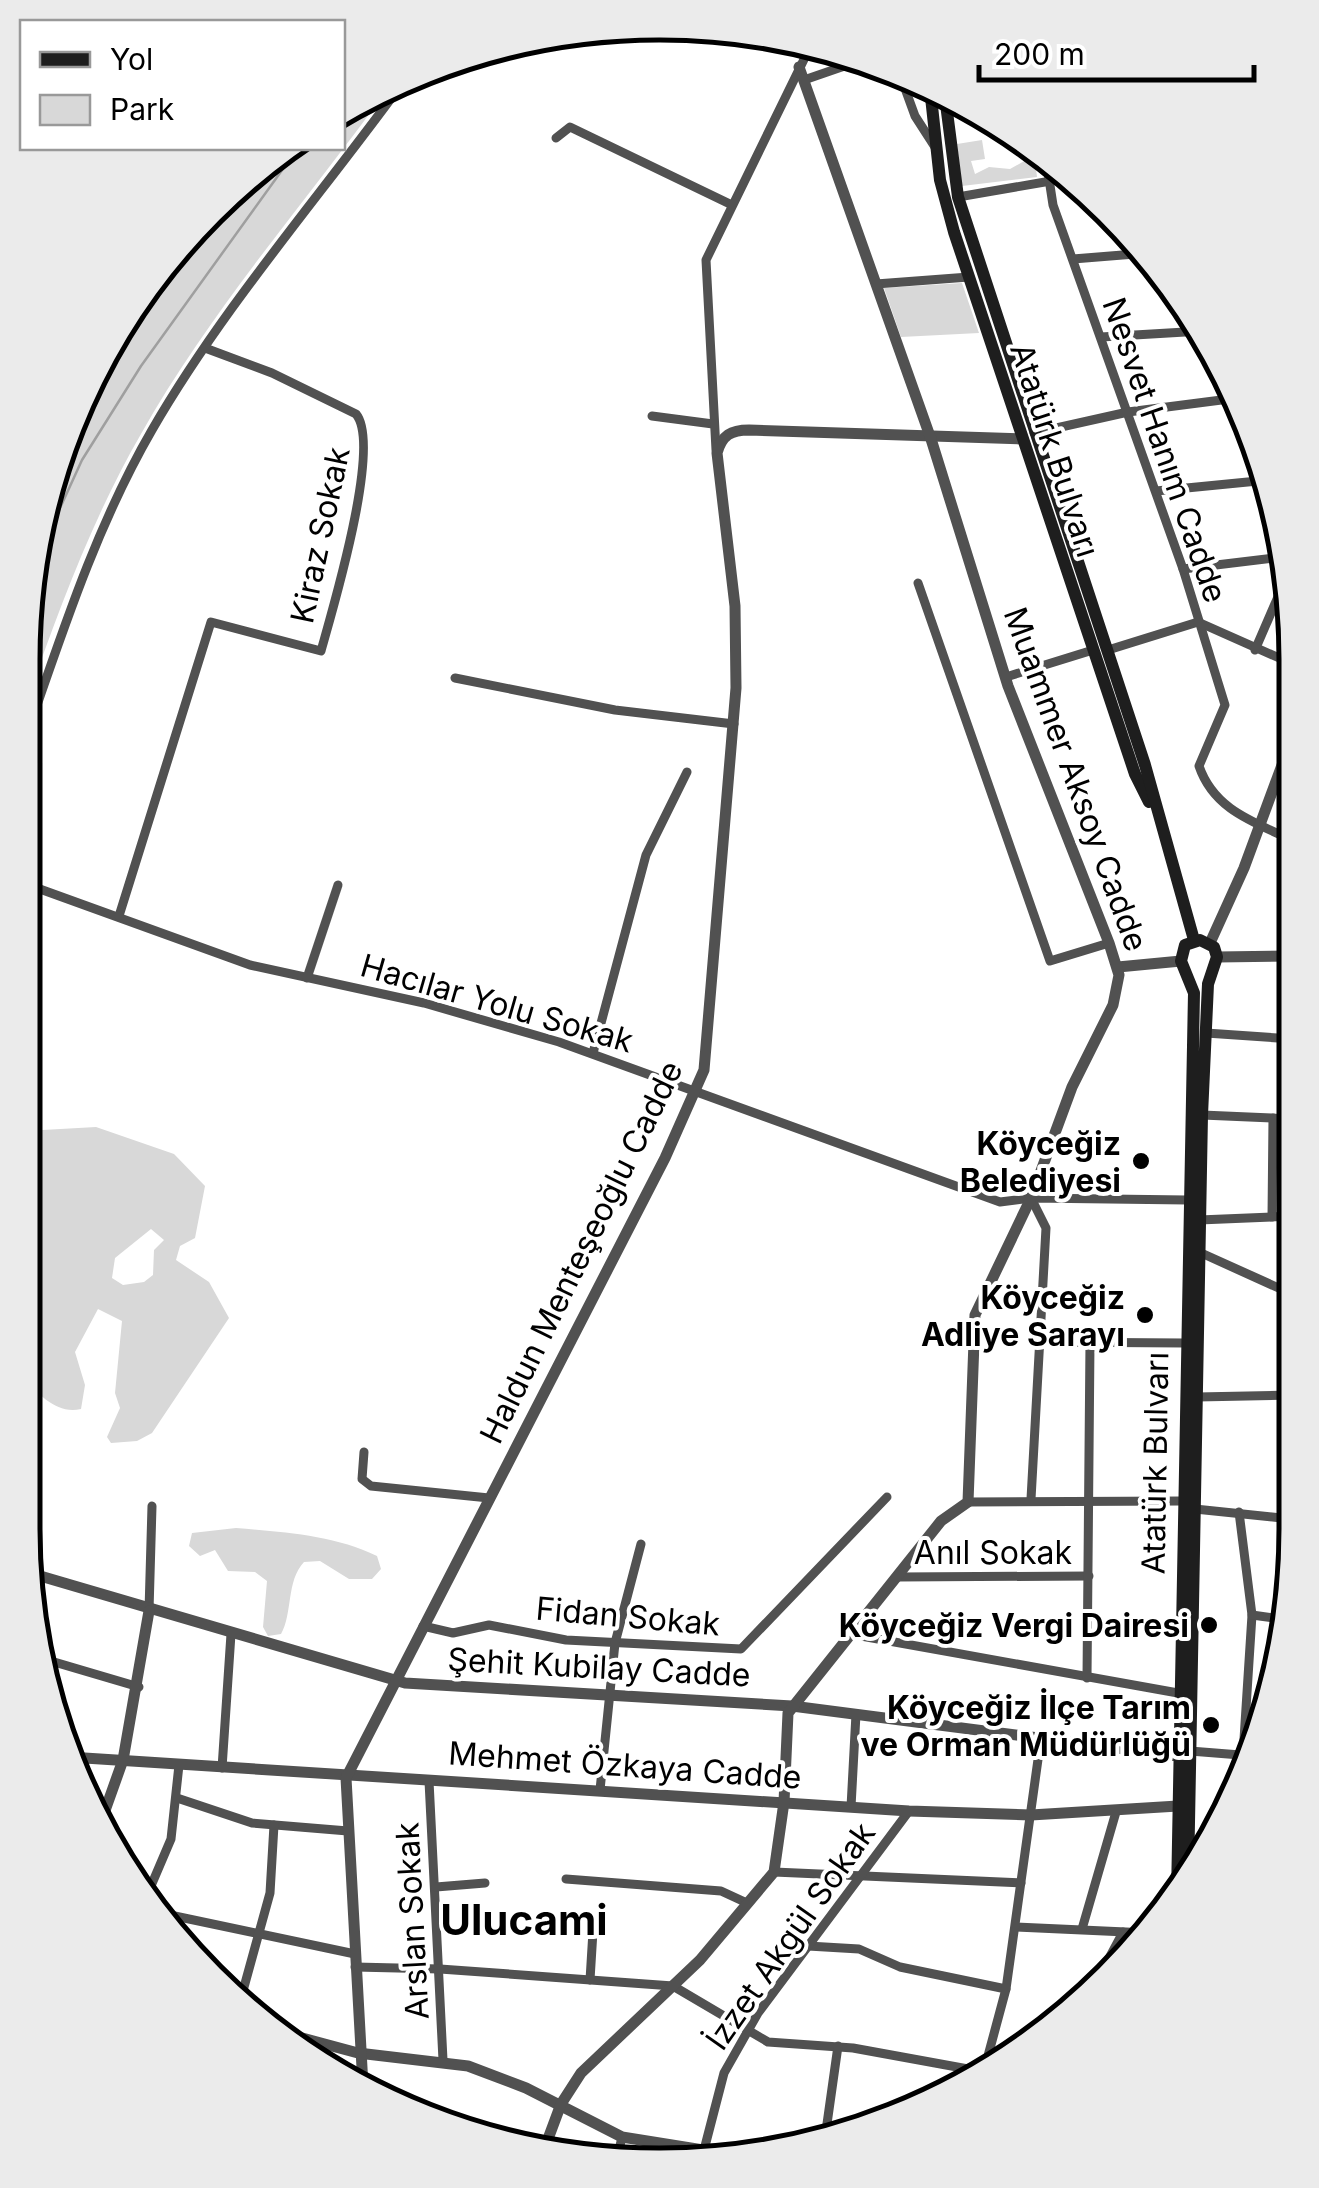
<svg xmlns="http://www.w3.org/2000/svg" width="1319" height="2188" font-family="Inter,sans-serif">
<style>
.green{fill:#d8d8d8;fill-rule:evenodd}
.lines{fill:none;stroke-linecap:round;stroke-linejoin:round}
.stream{stroke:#9f9f9f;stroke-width:2.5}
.minor{stroke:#515151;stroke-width:9}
.tertiary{stroke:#515151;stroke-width:11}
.secondary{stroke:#1e1e1e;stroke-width:12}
.poi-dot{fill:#000;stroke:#fff;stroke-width:4}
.labels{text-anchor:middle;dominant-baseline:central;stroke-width:8;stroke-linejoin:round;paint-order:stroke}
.street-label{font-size:32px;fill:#000;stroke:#fff}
.poi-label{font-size:32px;font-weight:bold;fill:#000;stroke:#fff;text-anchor:end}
.district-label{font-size:42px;font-weight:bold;fill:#000;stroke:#fff}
.rim{fill:none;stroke:#000;stroke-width:5}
</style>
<rect width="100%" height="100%" fill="#fff"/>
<g class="green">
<path d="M385,93C303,205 209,313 141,434C93,517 59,609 27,700L28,577L66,436L113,346L182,248L296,148H342L343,107Z"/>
<polygon points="982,140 985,159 971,161 975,174 989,167 1010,169 1026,160 1022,151 1034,151 1037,177 962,186 957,144"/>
<polygon points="962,283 979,333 901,337 884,288"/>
<path d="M96,1127L174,1154L205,1186L195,1238L180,1246L176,1260L209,1282L229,1318L152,1433L137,1441L111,1443L107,1437L120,1408L115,1393L122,1321L98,1309L75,1352L85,1385L81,1409C57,1415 40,1394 23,1380L25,1131ZM151,1229L164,1240L154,1250L153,1275L144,1282L123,1285L112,1278L115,1258Z"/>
<path d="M236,1528C283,1532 334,1535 377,1556L381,1569L372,1579H349L320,1561L304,1562C286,1581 293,1613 281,1634L268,1636L263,1627L267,1581L255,1572L228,1571L215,1550L200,1556L189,1546L192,1533Z"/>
</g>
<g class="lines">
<polyline class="stream" points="28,578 82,460 141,366 298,148"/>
<g class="minor">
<polyline points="804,80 859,61"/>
<polyline points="903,83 915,116 935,147"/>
<polyline points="556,138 570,127 732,205"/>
<path d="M1045,153L1053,205L1183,569L1225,705L1199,766C1214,810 1254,822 1294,841"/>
<polyline points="958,197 1068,178"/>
<polyline points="1073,259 1135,254"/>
<polyline points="876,284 969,277"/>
<polyline points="1101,337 1202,331"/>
<polyline points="652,416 713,424"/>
<polyline points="1034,433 1128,412 1237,398"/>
<polyline points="716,450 706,260 812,43"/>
<polyline points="1156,491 1268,480"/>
<polyline points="1183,569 1283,557"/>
<polyline points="918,583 1050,961 1109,943"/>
<polyline points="1108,650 1198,622 1295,665"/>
<polyline points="1255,650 1287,576"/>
<polyline points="1006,677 1093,650"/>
<polyline points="455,678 615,710 734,724"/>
<path d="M27,734C63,630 97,525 152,430C222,309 316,201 398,89"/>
<polyline points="26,884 250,965 424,1003 559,1042 1000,1202 1031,1198 1187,1200"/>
<path d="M119,916L211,622L321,651C333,608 382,445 356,414L272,373L205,348"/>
<polyline points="307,978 338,885"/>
<polyline points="1206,1033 1293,1039"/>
<polyline points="593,1053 646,855 687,772"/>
<polyline points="1202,1115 1293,1119"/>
<polyline points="1272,1217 1273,1118"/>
<polyline points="1199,1220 1293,1216"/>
<polyline points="1199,1252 1292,1294"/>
<polyline points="1037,1342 1184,1343"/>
<polyline points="1197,1397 1292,1395"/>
<polyline points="364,1452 362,1479 371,1486 489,1498"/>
<polyline points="1031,1499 1046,1228 1031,1198"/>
<polyline points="968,1502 1182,1501"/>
<polyline points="1195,1509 1291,1519"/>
<polyline points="1239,1512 1252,1615 1244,1739 1247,1773"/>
<polyline points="1290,1519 1292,1391"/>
<polyline points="898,1577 1089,1576"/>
<polyline points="149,1611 152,1506"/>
<polyline points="1252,1615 1289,1620"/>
<polyline points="423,1626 453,1633 489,1625 566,1640 741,1649 887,1497"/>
<polyline points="850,1634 1178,1693"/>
<polyline points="44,1659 139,1687"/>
<polyline points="1087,1678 1090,1342"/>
<polyline points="1190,1751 1253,1756"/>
<polyline points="222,1768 231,1634"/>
<polyline points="429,1781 443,2060"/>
<polyline points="600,1790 615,1643 641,1544"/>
<polyline points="177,1798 252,1823 348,1831"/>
<polyline points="851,1807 856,1714"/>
<polyline points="774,1872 1021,1883"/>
<polyline points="566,1879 721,1891 747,1903"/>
<polyline points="436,1887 485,1883"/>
<polyline points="145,1900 171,1839 179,1765"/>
<polyline points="151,1911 355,1954"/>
<polyline points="1016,1927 1148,1933"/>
<polyline points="1082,1929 1116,1812"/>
<polyline points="808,1946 859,1949 900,1967 1006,1989"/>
<polyline points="355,1967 440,1969 673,1986 768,2042 853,2048 979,2071"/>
<polyline points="590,1980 593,1931"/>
<polyline points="1093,1988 1123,1932"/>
<polyline points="241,1998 270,1893 274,1825"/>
<polyline points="985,2067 1006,1989 1041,1738"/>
<polyline points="825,2138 838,2046"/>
<polyline points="704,2150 724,2073 758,2013 909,1811"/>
<polyline points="617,2159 622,2137"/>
</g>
<g class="tertiary">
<polyline points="1210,943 1244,868 1295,730"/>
<polyline points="1217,957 1294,956"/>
<polyline points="1118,967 1181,961"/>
<polyline points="30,1573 405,1683 792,1706 1178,1756"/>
<polyline points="69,1757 909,1811 1031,1815 1178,1806"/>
<polyline points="102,1819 123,1760 149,1611"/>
<polyline points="276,2031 358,2053 468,2066 526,2088 622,2137 728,2154"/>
<path d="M363,2086L346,1778L665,1158L704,1070L736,688L735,606L717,453C722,435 731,430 749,430L1023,439"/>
<polyline points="545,2147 561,2104 581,2073 700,1960 774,1872 784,1802 788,1713 941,1521 968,1502 975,1315 1031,1198 1072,1087 1113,1005 1119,975 1109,943 1008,686 931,439 799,67"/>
</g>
<g class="secondary">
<polyline points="931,97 940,180 954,232 1135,774 1149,802"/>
<polyline points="946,104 958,197 1145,765 1194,940"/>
<polyline points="1177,1895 1194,993 1181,961 1185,945 1200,940 1214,947 1217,957 1208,984 1202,1115 1188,1877"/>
</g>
</g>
<g class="poi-dot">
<circle cx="1141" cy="1161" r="10"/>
<circle cx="1145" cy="1315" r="10"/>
<circle cx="1209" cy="1625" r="10"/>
<circle cx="1211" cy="1725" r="10"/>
</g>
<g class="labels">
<g class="street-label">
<text transform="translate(1055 450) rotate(72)">Atatürk Bulvarı</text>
<text transform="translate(1165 450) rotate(71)">Nesvet Hanım Cadde</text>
<text transform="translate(320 535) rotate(-78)">Kiraz Sokak</text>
<text transform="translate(1076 779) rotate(70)">Muammer Aksoy Cadde</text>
<text transform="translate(497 1003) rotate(16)">Hacılar Yolu Sokak</text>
<text transform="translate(581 1252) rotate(-64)">Haldun Menteşeoğlu Cadde</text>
<text transform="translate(1155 1463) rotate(-89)">Atatürk Bulvarı</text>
<text x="993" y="1552">Anıl Sokak</text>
<text transform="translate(628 1616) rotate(5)">Fidan Sokak</text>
<text transform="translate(599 1667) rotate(3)">Şehit Kubilay Cadde</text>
<text transform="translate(625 1765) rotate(4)">Mehmet Özkaya Cadde</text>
<text transform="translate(412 1921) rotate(-93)">Arslan Sokak</text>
<text transform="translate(790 1936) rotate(-55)">İzzet Akgül Sokak</text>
</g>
<g class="poi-label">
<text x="1121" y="1143">Köyceğiz<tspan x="1121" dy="37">Belediyesi</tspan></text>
<text x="1125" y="1297">Köyceğiz<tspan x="1125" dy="37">Adliye Sarayı</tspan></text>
<text x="1189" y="1625">Köyceğiz Vergi Dairesi</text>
<text x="1191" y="1707">Köyceğiz İlçe Tarım<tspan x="1191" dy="37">ve Orman Müdürlüğü</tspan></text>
</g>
<g class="district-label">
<text x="524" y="1919">Ulucami</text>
</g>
</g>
<path d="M0 0H1319V2188H0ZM659 40H660A619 619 0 0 1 1279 659V1529A619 619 0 0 1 660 2148H659A619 619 0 0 1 40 1529V659A619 619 0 0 1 659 40Z" fill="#ebebeb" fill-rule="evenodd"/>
<path class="rim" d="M659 40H660A619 619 0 0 1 1279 659V1529A619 619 0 0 1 660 2148H659A619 619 0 0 1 40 1529V659A619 619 0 0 1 659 40Z"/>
<rect x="20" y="20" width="325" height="130" fill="#ffffff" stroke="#999999" stroke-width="2.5"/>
<rect x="40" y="52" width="50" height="15" fill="#1e1e1e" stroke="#999999" stroke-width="2.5"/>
<text x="110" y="70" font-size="30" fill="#000000">Yol</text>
<rect x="40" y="95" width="50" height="30" fill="#d8d8d8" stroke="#999999" stroke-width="2.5"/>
<text x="110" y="120" font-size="30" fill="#000000">Park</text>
<path d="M979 65v15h275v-15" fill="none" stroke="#000000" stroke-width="5"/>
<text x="994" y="65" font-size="30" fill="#000000" stroke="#ffffff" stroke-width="8" paint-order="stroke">200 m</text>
</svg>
